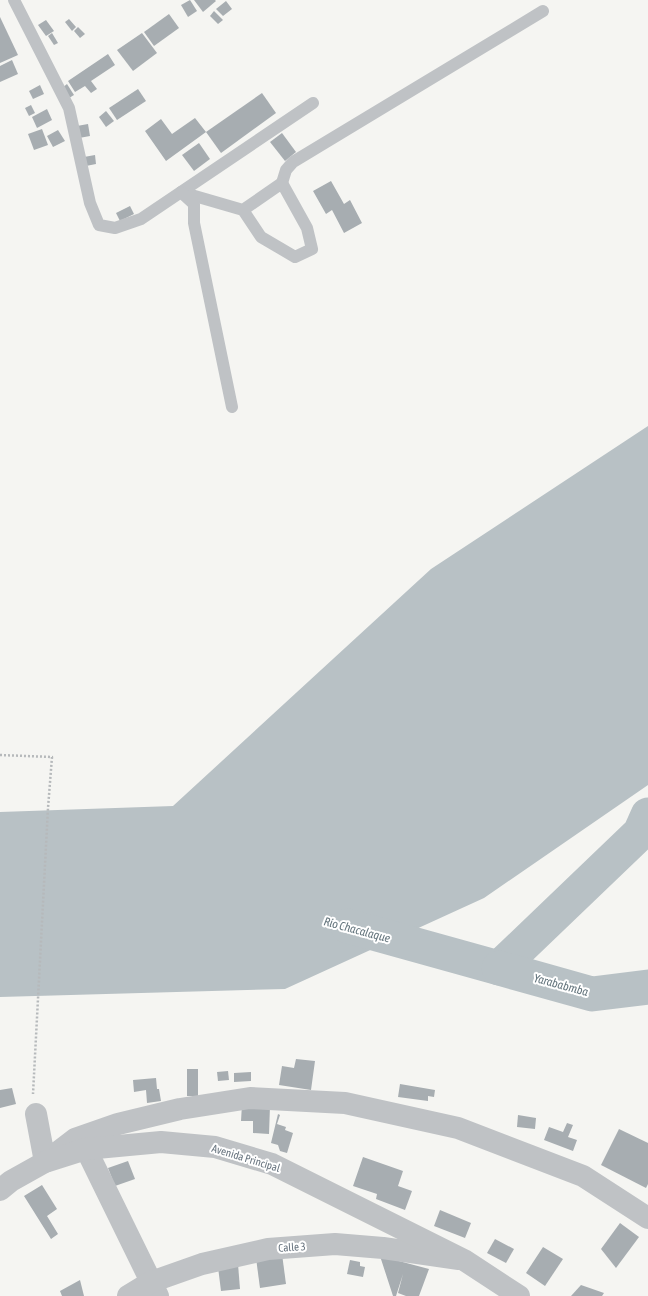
<svg xmlns="http://www.w3.org/2000/svg" width="648" height="1296" font-family="'Asap Condensed',sans-serif">
<style>
.water{fill:#b8c1c5}
.lines{fill:none;stroke-linecap:round;stroke-linejoin:round}
.river{stroke:#b8c1c5;stroke-width:35}
.building{fill:#a7adb1}
.path{stroke:#b6b9bb;stroke-width:2.5;stroke-dasharray:2 2;stroke-linecap:butt}
.service{stroke:#bfc2c5;stroke-width:12}
.minor{stroke:#bfc2c5;stroke-width:22}
.tertiary{stroke:#bfc2c5;stroke-width:22}
.labels{text-anchor:middle;dominant-baseline:central;stroke-width:4;stroke-linejoin:round;paint-order:stroke}
.street-label{font-size:11px;fill:#68747f;stroke:#fff}
.water-label{font-size:12px;font-style:italic;fill:#63747c;stroke:#fff}
</style>
<rect width="100%" height="100%" fill="#f5f5f2"/>
<polygon class="water" points="648,426 648,785 484,898 285,989 0,997 0,812 173,806 431,569"/>
<g class="lines">
<g class="river">
<polyline points="348,926 499,968 640,833 648,815"/>
<polyline points="499,968 592,994 648,987"/>
</g>
</g>
<g class="building">
<polygon points="190,0 197,11 188,17 181,5"/>
<polygon points="194,0 215,0 216,1 203,12"/>
<polygon points="226,1 232,9 223,16 216,9"/>
<polygon points="214,11 223,20 218,24 210,16"/>
<polygon points="169,14 179,28 154,46 144,32"/>
<polygon points="0,17 18,55 0,63"/>
<polygon points="69,19 76,27 72,31 65,22"/>
<polygon points="46,20 54,31 46,36 38,25"/>
<polygon points="78,27 85,34 80,38 74,31"/>
<polygon points="52,33 58,43 54,45 48,36"/>
<polygon points="142,33 157,53 133,71 117,50"/>
<polygon points="108,54 115,65 91,81 97,89 91,93 85,86 75,92 68,81"/>
<polygon points="12,60 18,74 0,82 0,66"/>
<polygon points="67,84 74,95 69,98 62,88"/>
<polygon points="40,85 44,94 33,99 29,91"/>
<polygon points="138,89 146,101 117,120 109,108"/>
<polygon points="262,93 276,113 221,153 206,132"/>
<polygon points="31,105 35,113 29,116 25,108"/>
<polygon points="47,109 52,120 37,128 32,117"/>
<polygon points="106,111 114,121 106,127 99,117"/>
<polygon points="195,118 206,132 166,161 145,131 161,119 172,134"/>
<polygon points="88,124 90,136 79,138 77,126"/>
<polygon points="42,129 48,145 34,150 28,134"/>
<polygon points="58,130 65,141 53,147 47,136"/>
<polygon points="282,133 296,152 285,161 270,142"/>
<polygon points="199,143 210,159 194,171 182,155"/>
<polygon points="95,155 96,164 86,166 84,157"/>
<polygon points="331,181 344,204 350,200 362,223 344,233 332,210 326,214 313,191"/>
<polygon points="130,206 134,214 120,221 116,213"/>
<polygon points="296,1059 315,1061 311,1090 279,1085 282,1066 294,1068"/>
<rect x="187" y="1069" width="11" height="27"/>
<polygon points="228,1071 229,1080 218,1081 217,1072"/>
<polygon points="251,1072 251,1081 234,1082 234,1073"/>
<polygon points="156,1078 157,1089 159,1089 161,1101 147,1103 146,1090 134,1092 133,1080"/>
<polygon points="400,1084 435,1090 434,1097 428,1096 428,1101 398,1097"/>
<polygon points="12,1088 16,1104 0,1108 0,1090"/>
<polygon points="242,1104 270,1106 269,1134 253,1133 253,1121 241,1121"/>
<polygon points="278,1114 280,1115 277,1124 286,1127 285,1130 293,1133 287,1153 280,1151 278,1145 271,1143"/>
<polygon points="518,1115 536,1118 535,1129 517,1127"/>
<polygon points="567,1123 573,1125 568,1137 577,1140 573,1151 544,1140 549,1127 563,1132"/>
<polygon points="619,1129 648,1143 648,1184 646,1188 601,1165"/>
<polygon points="363,1157 403,1171 398,1186 412,1191 405,1210 376,1199 377,1194 353,1186"/>
<polygon points="128,1161 135,1179 115,1186 108,1168"/>
<polygon points="42,1185 57,1209 47,1216 58,1234 51,1239 24,1196"/>
<polygon points="440,1210 471,1223 465,1238 434,1226"/>
<polygon points="620,1223 639,1237 616,1268 601,1249"/>
<polygon points="495,1239 514,1249 506,1263 487,1253"/>
<polygon points="543,1247 563,1259 545,1286 526,1273"/>
<polygon points="282,1254 286,1284 260,1288 256,1258"/>
<polygon points="380,1256 429,1269 419,1296 406,1296 398,1293 403,1274 396,1296 393,1296"/>
<polygon points="350,1260 360,1262 360,1266 365,1267 363,1277 347,1274"/>
<polygon points="238,1264 240,1289 221,1291 218,1267"/>
<polygon points="80,1280 84,1296 62,1296 60,1291"/>
<polygon points="581,1285 604,1293 602,1296 571,1296"/>
</g>
<g class="lines">
<polyline class="path" points="0,755 52,757 48,808 33,1094"/>
<g class="service">
<polyline points="14,0 69,108 90,203 99,225 115,228 141,219 313,103"/>
<polyline points="282,183 286,170 293,162 543,11"/>
<polyline points="181,192 243,210 261,237 295,257 312,249 307,228 282,183 243,210"/>
<polyline points="182,193 194,204 194,223 232,407"/>
</g>
<g class="minor">
<polyline points="36,1114 45,1162 75,1139 118,1124 180,1109 250,1098 345,1103 458,1128 583,1176 648,1218"/>
<polyline points="86,1149 158,1296"/>
<polyline points="128,1296 151,1282 202,1264 268,1249 335,1244 383,1248 459,1259"/>
</g>
<polyline class="tertiary" points="0,1190 11,1181 45,1162 86,1149 161,1142 215,1147 272,1164 464,1260 519,1296"/>
</g>
<g class="labels">
<g class="street-label">
<text transform="translate(246 1158) rotate(17)">Avenida Principal</text>
<text transform="translate(292 1247) rotate(-4)">Calle 3</text>
</g>
<g class="water-label">
<text transform="translate(357 930) rotate(15)">Río Chacalaque</text>
<text transform="translate(561 985) rotate(15)">Yarababmba</text>
</g>
</g>
</svg>
